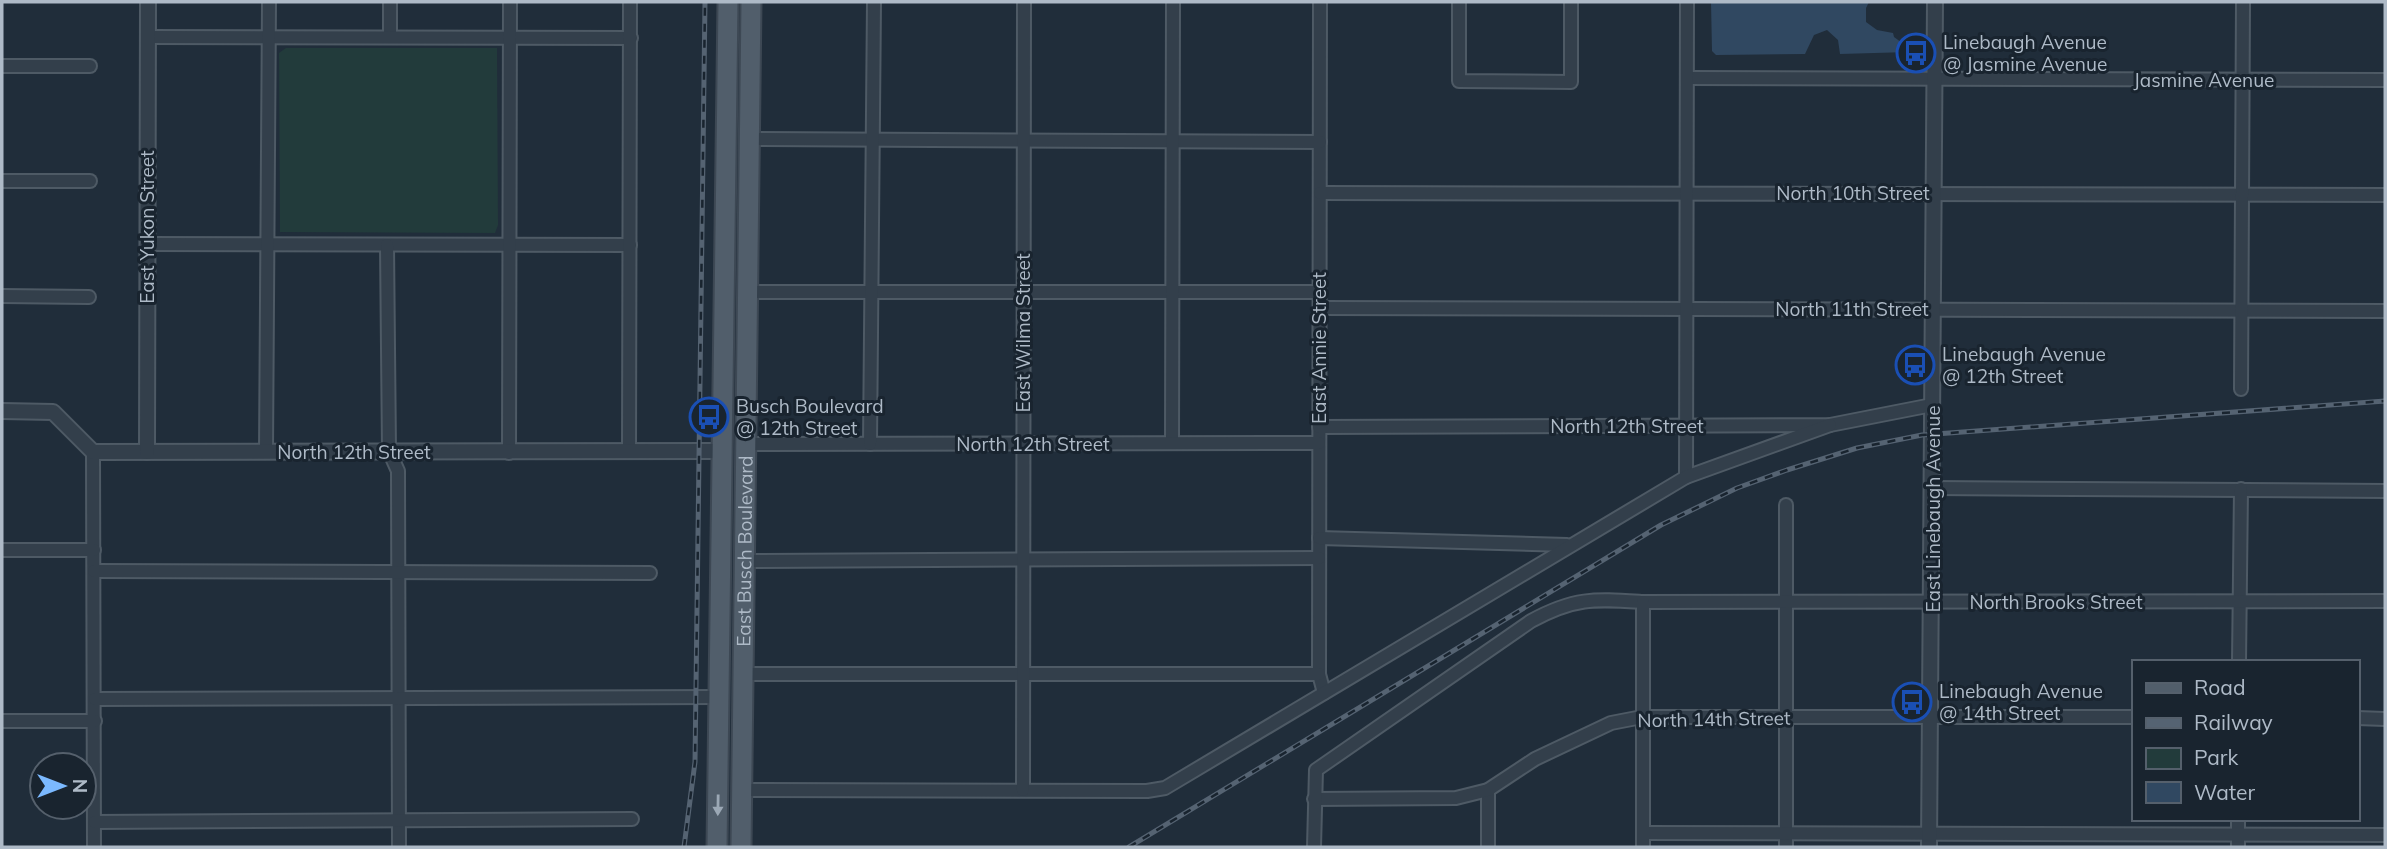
<svg xmlns="http://www.w3.org/2000/svg" width="2387" height="849" font-family="Mulish,sans-serif">
<style>
.green{fill:#223b3b}
.water{fill:#304861}
.lines{fill:none;stroke-linecap:round;stroke-linejoin:round}
.minor-casing{stroke:#4e5a65;stroke-width:16}
.tertiary-casing{stroke:#4e5a65;stroke-width:18}
.primary-casing{stroke:#3d4854;stroke-width:23}
.minor{stroke:#333f4b;stroke-width:12}
.tertiary{stroke:#333f4b;stroke-width:14}
.primary{stroke:#515e6b;stroke-width:19}
.rail-casing{stroke:#556372;stroke-width:5}
.rail{stroke:#19242f;stroke-width:2.5;stroke-dasharray:8;stroke-linecap:butt}
.oneway{fill:#9ba8b5}
.labels{text-anchor:middle;dominant-baseline:central;stroke-width:6;stroke-linejoin:round;paint-order:stroke}
.poi-label{font-size:19px;fill:#aebac7;stroke:#19242f;text-anchor:start}
.street-label{font-size:19px;fill:#aebac7;stroke:#19242f}
</style>
<rect width="100%" height="100%" fill="#202d3a"/>
<polygon class="green" points="286,48 497,48 498,225 495,233 280,232 279,53"/>
<polygon class="water" points="1711,2 1869,2 1866,8 1866,22 1877,30 1893,33 1894,37 1909,48 1909,52 1840,54 1838,40 1827,30 1814,35 1805,54 1716,55 1712,51"/>
<g class="lines">
<defs>
<g id="minor">
<polyline points="390,2 390,37"/>
<polyline points="1320,2 1319,674 1324,693"/>
<polyline points="1459,2 1459,81 1571,82 1571,2"/>
<polyline points="148,37 631,38"/>
<polyline points="2,66 90,66"/>
<polyline points="1687,78 2385,80"/>
<polyline points="750,139 1320,142"/>
<polyline points="2,181 90,181"/>
<polyline points="1320,193 2385,195"/>
<polyline points="147,244 630,245"/>
<polyline points="387,245 389,451 398,471 399,847"/>
<polyline points="748,292 1320,292"/>
<polyline points="2,296 89,297"/>
<polyline points="1320,308 2385,311"/>
<polyline points="2241,389 2243,2"/>
<polyline points="1319,427 1830,425 1932,405"/>
<polyline points="1172,443 1173,2"/>
<polyline points="746,444 1319,443"/>
<polyline points="870,444 874,2"/>
<polyline points="266,451 269,2"/>
<polyline points="93,452 94,847"/>
<polyline points="629,452 630,2"/>
<polyline points="509,453 510,2"/>
<polyline points="1686,477 1687,2"/>
<polyline points="1933,488 2385,491"/>
<polyline points="1786,505 1786,847"/>
<polyline points="1319,538 1567,545"/>
<polyline points="2,550 94,550"/>
<polyline points="744,561 1319,558"/>
<polyline points="94,571 650,573"/>
<polyline points="2239,662 2241,489"/>
<polyline points="744,674 1319,674"/>
<polyline points="95,699 720,697"/>
<polyline points="2357,718 2385,719"/>
<polyline points="2,721 95,721"/>
<polyline points="743,790 1147,791 1165,788 1686,477 1830,425"/>
<polyline points="1023,790 1024,2"/>
<polyline points="1488,790 1488,847"/>
<polyline points="1314,799 1456,798 1488,790 1535,759 1611,723 1642,717 2133,717"/>
<polyline points="95,822 632,819"/>
<polyline points="1643,833 2385,835"/>
<path d="M1314,847L1316,770L1531,621C1575,597 1595,599 1643,602L2385,601"/>
<polyline points="1643,847 1643,602"/>
<polyline points="2238,847 2238,819"/>
</g>
<g id="tertiary">
<polyline points="2,411 53,412 93,452 722,451"/>
<polyline points="147,452 148,2"/>
<polyline points="1929,847 1935,2"/>
</g>
<g id="primary">
<polyline points="717,847 728,2"/>
<path id="s1" d="M741,847L751,2"/>
</g>
</defs>
<use href="#minor" class="minor-casing"/>
<use href="#tertiary" class="tertiary-casing"/>
<use href="#primary" class="primary-casing"/>
<use href="#minor" class="minor"/>
<use href="#tertiary" class="tertiary"/>
<use href="#primary" class="primary"/>
<defs>
<g id="rail">
<polyline points="684,847 695,762 705,2"/>
<polyline points="1129,847 1661,525 1737,488 1787,470 1857,448 1922,435 2385,401"/>
</g>
</defs>
<use href="#rail" class="rail-casing"/>
<use href="#rail" class="rail"/>
</g>
<defs><path id="oneway-solid" d="M-6-.8H1V-3.2L6.5 0L1 3.2V.8H-6Z" transform="scale(1.75)"/></defs>
<use class="oneway" href="#oneway-solid" transform="translate(718 805) rotate(91)"/>
<defs>
<symbol id="bus-ring" viewBox="-11 -11 22 22"><circle r="9.5" fill="#19242f" stroke="#1a4fb4" stroke-width="1.5"/><path d="M-5-6H5V4H4V6H2V4H-2V6H-4V4H-5ZM-3.5-4V0h7V-4ZM-3.5 1.2v1.5H-2V1.2ZM2 1.2v1.5H3.5V1.2Z" fill="#1a4fb4"/></symbol>
</defs>
<g fill-rule="evenodd">
<use href="#bus-ring" x="1894" y="31" width="44" height="44"/>
<use href="#bus-ring" x="1893" y="343" width="44" height="44"/>
<use href="#bus-ring" x="687" y="395" width="44" height="44"/>
<use href="#bus-ring" x="1890" y="680" width="44" height="44"/>
</g>
<g class="labels">
<g class="poi-label">
<text x="1943" y="42">Linebaugh Avenue<tspan x="1943" dy="22">@ Jasmine Avenue</tspan></text>
<text x="1942" y="354">Linebaugh Avenue<tspan x="1942" dy="22">@ 12th Street</tspan></text>
<text x="736" y="406">Busch Boulevard<tspan x="736" dy="22">@ 12th Street</tspan></text>
<text x="1939" y="691">Linebaugh Avenue<tspan x="1939" dy="22">@ 14th Street</tspan></text>
</g>
<g class="street-label">
<text x="2204" y="80">Jasmine Avenue</text>
<text x="1853" y="193">North 10th Street</text>
<text transform="translate(147 227) rotate(-90)">East Yukon Street</text>
<text x="1852" y="309">North 11th Street</text>
<text transform="translate(1023 333) rotate(-90)">East Wilma Street</text>
<text transform="translate(1319 348) rotate(-90)">East Annie Street</text>
<text x="1627" y="426">North 12th Street</text>
<text x="1033" y="444">North 12th Street</text>
<text x="354" y="452">North 12th Street</text>
<text transform="translate(1933 509) rotate(-90)">East Linebaugh Avenue</text>
<text stroke="none"><textPath href="#s1" startOffset="296">East Busch Boulevard</textPath></text>
<text x="2056" y="602">North Brooks Street</text>
<text transform="translate(1714 719) rotate(-1)">North 14th Street</text>
</g>
</g>
<rect width="2387" height="849" fill="none" stroke="#aebac7" stroke-width="7"/>
<rect x="2132" y="660" width="228" height="161" fill="#19242f" stroke="#55606c" stroke-width="2"/>
<rect x="2146" y="683" width="35" height="10" fill="#515e6b" stroke="#55606c" stroke-width="2"/>
<text x="2194" y="695" font-size="21" fill="#aebac7">Road</text>
<rect x="2146" y="718" width="35" height="10" fill="#556372" stroke="#55606c" stroke-width="2"/>
<text x="2194" y="730" font-size="21" fill="#aebac7">Railway</text>
<rect x="2146" y="748" width="35" height="21" fill="#223b3b" stroke="#55606c" stroke-width="2"/>
<text x="2194" y="765" font-size="21" fill="#aebac7">Park</text>
<rect x="2146" y="782" width="35" height="21" fill="#304861" stroke="#55606c" stroke-width="2"/>
<text x="2194" y="800" font-size="21" fill="#aebac7">Water</text>
<g transform="translate(63 786) rotate(90)"><circle r="33" fill="#19242f" stroke="#55606c" stroke-width="2"/>
<path d="M0-5L12 26L0 18L-12 26Z" fill="#7bb9ff"/>
<text y="-10" font-size="19" font-weight="bold" text-anchor="middle" fill="#aebac7">N</text>
</g>
</svg>
